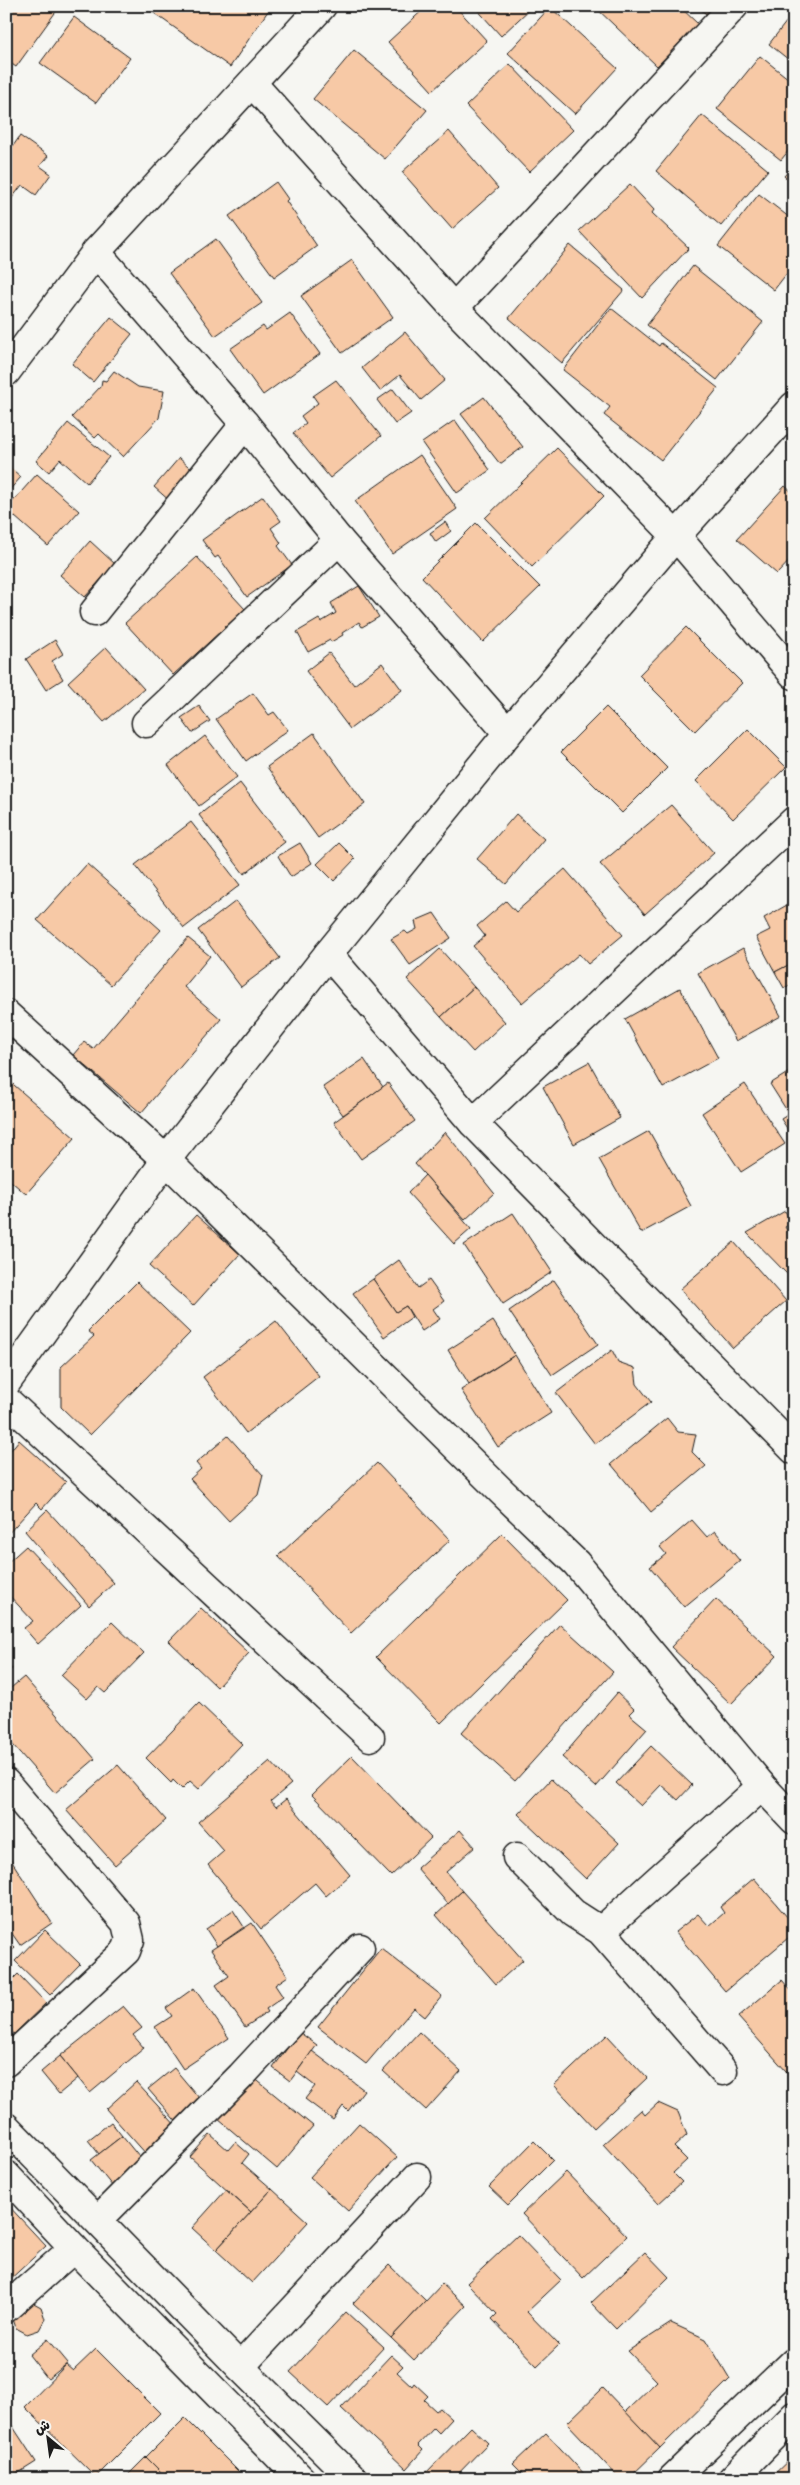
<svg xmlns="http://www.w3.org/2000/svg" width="800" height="2485" font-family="Kalam,'Playpen Sans Arabic',sans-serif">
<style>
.building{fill:#f7c9a6;stroke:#1c1c1c}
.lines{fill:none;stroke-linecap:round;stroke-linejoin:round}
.minor-casing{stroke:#1c1c1c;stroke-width:31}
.minor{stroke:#f6f6f2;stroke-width:28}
</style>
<rect width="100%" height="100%" fill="#f6f6f2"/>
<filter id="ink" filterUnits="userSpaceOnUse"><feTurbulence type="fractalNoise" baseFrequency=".02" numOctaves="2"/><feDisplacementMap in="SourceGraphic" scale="10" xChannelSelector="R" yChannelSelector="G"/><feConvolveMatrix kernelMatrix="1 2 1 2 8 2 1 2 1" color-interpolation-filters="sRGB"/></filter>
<g filter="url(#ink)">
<g class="building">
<polygon points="6,6 60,6 16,67 6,60"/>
<polygon points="144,6 266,6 270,8 230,67"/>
<polygon points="427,6 455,6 487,41 432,91 388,42"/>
<polygon points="474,6 533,6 501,36"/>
<polygon points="594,6 679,6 698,24 657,66"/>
<polygon points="697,6 713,6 706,14"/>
<polygon points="550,7 617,68 575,114 508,53"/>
<polygon points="794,12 794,64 769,44"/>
<polygon points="74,17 130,58 96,103 40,63"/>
<polygon points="354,50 427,110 385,159 313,99"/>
<polygon points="760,56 794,83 794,144 781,160 717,109"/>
<polygon points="510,64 573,130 529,172 466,106"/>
<polygon points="702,115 768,170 721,226 656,171"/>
<polygon points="449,131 498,188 452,229 402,172"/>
<polygon points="20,136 48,156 40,166 51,174 36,195 22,185 6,206 6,141 13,146"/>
<polygon points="794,165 794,185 784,176"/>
<polygon points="276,182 288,199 286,201 317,246 274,277 229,216"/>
<polygon points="630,184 654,210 652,213 689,248 642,298 579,231"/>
<polygon points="759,194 794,221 794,264 774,290 718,246"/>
<polygon points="216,239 262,303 215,336 169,273"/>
<polygon points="570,245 624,290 562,363 509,318"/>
<polygon points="352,260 393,317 342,353 301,296"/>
<polygon points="693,266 763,322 717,380 647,325"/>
<polygon points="611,308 659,346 661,343 718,388 661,460 604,415 610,407 563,370"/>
<polygon points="290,313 320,354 263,395 230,349 263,326 266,330"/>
<polygon points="111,317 132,334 93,382 72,364"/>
<polygon points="405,332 445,380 421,400 400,375 380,391 362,368"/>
<polygon points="114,371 138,387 164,391 159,418 123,457 99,434 95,438 72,417 101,386 102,380 106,381"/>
<polygon points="336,380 381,436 330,478 293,433 306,423 301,416 318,403 313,396"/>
<polygon points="393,389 411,413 395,424 377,400"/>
<polygon points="484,397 523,447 500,464 461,414"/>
<polygon points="455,420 490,470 457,493 422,443"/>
<polygon points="68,423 109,457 87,483 60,459 49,472 36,461"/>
<polygon points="557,448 604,496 532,567 485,518"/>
<polygon points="420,455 457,509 392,554 355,501"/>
<polygon points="179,458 197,474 171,502 154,487"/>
<polygon points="6,464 21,477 6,494"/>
<polygon points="37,474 79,511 48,546 6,509"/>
<polygon points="785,486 794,494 794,556 777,574 737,539"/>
<polygon points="263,496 281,521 271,528 281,543 278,546 292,565 247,597 218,556 215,558 202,540"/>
<polygon points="445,522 451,531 436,542 430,533"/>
<polygon points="476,523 540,587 483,642 422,577"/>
<polygon points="90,541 115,564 85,597 60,575"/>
<polygon points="197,557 245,609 173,675 125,623"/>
<polygon points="359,586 379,617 362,627 359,622 342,633 343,635 331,642 330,640 308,652 297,632 319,619 321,622 336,613 331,603"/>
<polygon points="686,627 742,683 695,731 639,675"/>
<polygon points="55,640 63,654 52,661 63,679 46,690 26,659"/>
<polygon points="106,647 144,689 104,722 68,682"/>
<polygon points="329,653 354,685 382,663 402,690 350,729 306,671"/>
<polygon points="253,693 269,715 274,712 288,730 246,761 216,719"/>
<polygon points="199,706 210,721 192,733 181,718"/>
<polygon points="606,707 667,768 622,813 561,752"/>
<polygon points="748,729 786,767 733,819 696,781"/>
<polygon points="314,733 365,804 318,838 267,767"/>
<polygon points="205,736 237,777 199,806 168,765"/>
<polygon points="240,783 285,842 244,874 199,815"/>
<polygon points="671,805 714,853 645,914 600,864"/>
<polygon points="516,814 544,839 506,884 477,859"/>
<polygon points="191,822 240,885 184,928 135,865"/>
<polygon points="300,843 312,863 291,877 278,856"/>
<polygon points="339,843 355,859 334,881 317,864"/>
<polygon points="87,864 161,930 111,985 37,920"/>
<polygon points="565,869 623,935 588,964 579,954 522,1003 473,946 485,936 477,926 506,901 516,912"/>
<polygon points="236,901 280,958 241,987 198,930"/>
<polygon points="794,901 794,962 775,972 756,937 770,930 764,918"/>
<polygon points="434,913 451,938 410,965 391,939 405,931 408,934 417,929 415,921"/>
<polygon points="188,938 210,956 184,987 221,1019 141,1113 73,1055 84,1042 93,1049"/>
<polygon points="743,948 781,1016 736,1041 698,973"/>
<polygon points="440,949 474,987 441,1017 407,979"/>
<polygon points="794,962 794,983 784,988 775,972"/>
<polygon points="474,987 505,1022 473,1052 441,1017"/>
<polygon points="680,988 718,1058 663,1088 625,1019"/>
<polygon points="364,1059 383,1087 343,1115 323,1087"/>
<polygon points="589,1062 620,1118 574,1144 543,1087"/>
<polygon points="794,1069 794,1139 781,1119 789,1114 770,1084"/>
<polygon points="7,1079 75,1138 26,1194 6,1177"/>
<polygon points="388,1083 415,1121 361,1159 334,1122"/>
<polygon points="745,1084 785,1144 741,1172 702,1113"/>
<polygon points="649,1131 691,1206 641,1233 599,1159"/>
<polygon points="445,1132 494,1193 465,1220 415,1164"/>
<polygon points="425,1175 471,1229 454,1244 408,1193"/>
<polygon points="785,1211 792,1223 785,1227 794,1241 794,1270 787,1274 747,1233"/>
<polygon points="513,1213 552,1272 503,1304 464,1245"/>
<polygon points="196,1215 240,1254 193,1306 149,1266"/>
<polygon points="734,1242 786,1301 733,1348 680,1289"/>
<polygon points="399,1260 418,1288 429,1280 444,1301 433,1309 440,1319 422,1331 406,1306 396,1312 373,1279"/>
<polygon points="373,1279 396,1312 406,1306 412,1317 384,1337 353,1293"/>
<polygon points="554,1280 598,1344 552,1375 509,1311"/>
<polygon points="137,1282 190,1333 90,1435 61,1407 61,1367 94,1336 88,1331"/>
<polygon points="276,1321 319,1376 246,1433 203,1377"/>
<polygon points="493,1321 515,1355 469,1384 448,1350"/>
<polygon points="612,1350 618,1362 635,1368 637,1384 651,1402 595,1444 556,1393"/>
<polygon points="515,1355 551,1413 498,1447 461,1390"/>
<polygon points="667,1418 678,1432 696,1434 692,1452 706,1466 651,1512 611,1464"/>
<polygon points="228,1436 263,1475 258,1495 229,1521 190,1479 201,1469 196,1463"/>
<polygon points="19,1440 66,1482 42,1509 36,1503 6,1536 6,1456"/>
<polygon points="377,1463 450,1540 351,1633 278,1556"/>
<polygon points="47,1510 114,1583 89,1606 25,1531"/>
<polygon points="692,1520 707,1537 715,1531 740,1561 684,1607 650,1567 666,1554 660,1547"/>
<polygon points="502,1534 567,1600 441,1723 376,1657"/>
<polygon points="26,1546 81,1605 38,1644 24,1628 33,1621 6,1592 6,1564"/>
<polygon points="716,1599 777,1656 731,1704 671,1647"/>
<polygon points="201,1608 249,1653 217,1687 169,1641"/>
<polygon points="112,1622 144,1653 105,1693 98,1687 87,1699 61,1675"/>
<polygon points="560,1624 613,1672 515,1781 461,1733"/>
<polygon points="6,1662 12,1669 6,1674"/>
<polygon points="24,1677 95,1759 55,1793 6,1737 6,1692"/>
<polygon points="617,1693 634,1709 629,1714 647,1729 596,1787 562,1757"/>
<polygon points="199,1703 242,1744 199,1789 190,1781 182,1789 173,1780 171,1783 146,1758"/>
<polygon points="794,1722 794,1738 786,1732"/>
<polygon points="651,1746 692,1785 678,1800 661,1785 641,1806 616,1783"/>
<polygon points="352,1756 431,1838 391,1876 312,1795"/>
<polygon points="270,1761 291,1784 271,1801 276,1807 286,1799 350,1875 326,1896 315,1883 261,1929 208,1865 224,1851 198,1822"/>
<polygon points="118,1765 166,1820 115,1865 66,1810"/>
<polygon points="551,1779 619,1843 586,1879 518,1814"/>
<polygon points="460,1830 475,1847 446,1872 462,1891 448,1904 417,1868"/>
<polygon points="7,1854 52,1923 20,1945 6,1925"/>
<polygon points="754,1878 794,1925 794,1933 725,1991 675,1932 698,1914 709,1926 724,1913 720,1907"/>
<polygon points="462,1891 523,1960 496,1984 436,1915"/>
<polygon points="233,1910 244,1927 217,1946 206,1929"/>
<polygon points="252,1923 288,1976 275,1985 283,1997 266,2009 268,2012 245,2027 216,1985 229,1976 211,1950"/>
<polygon points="45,1930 80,1964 50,1995 15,1961"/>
<polygon points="6,1938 15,1948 6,1956"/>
<polygon points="381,1948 442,1996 425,2017 414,2008 366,2064 318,2027"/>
<polygon points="18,1974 46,2003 14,2034 6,2025 6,1986"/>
<polygon points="782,1980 794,1994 794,2080 738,2017"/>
<polygon points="194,1988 229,2038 183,2069 155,2027 172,2016 166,2008"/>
<polygon points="123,2006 142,2028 133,2035 144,2048 90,2093 60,2056"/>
<polygon points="299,2032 317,2045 290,2081 273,2068"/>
<polygon points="419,2032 461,2071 426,2110 383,2071"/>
<polygon points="607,2035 647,2078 594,2128 554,2085"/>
<polygon points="312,2051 364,2090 348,2111 343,2106 333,2120 305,2099 315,2086 297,2072"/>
<polygon points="60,2056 78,2078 59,2094 41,2072"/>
<polygon points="174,2068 205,2105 180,2126 148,2089"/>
<polygon points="253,2077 313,2126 277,2169 218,2119"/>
<polygon points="136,2082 178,2128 148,2156 106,2109"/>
<polygon points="658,2103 678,2112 687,2135 674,2147 687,2160 673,2173 682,2182 658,2204 603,2144 641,2110 645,2115"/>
<polygon points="111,2122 122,2136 99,2154 88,2140"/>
<polygon points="359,2123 397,2157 348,2211 310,2177"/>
<polygon points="210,2134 228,2150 235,2142 249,2154 242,2163 272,2189 251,2212 190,2157"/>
<polygon points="122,2136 144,2163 113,2187 91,2160"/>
<polygon points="534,2141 553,2160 508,2205 489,2187"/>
<polygon points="566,2172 627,2236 583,2278 522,2214"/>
<polygon points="272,2189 308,2222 252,2283 216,2250"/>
<polygon points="226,2190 251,2212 216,2250 192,2228"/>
<polygon points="6,2203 46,2246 6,2283"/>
<polygon points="518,2235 561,2280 527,2312 559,2345 537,2366 492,2319 497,2314 467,2283"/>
<polygon points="645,2252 669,2277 616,2329 591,2303"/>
<polygon points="389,2265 426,2301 391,2338 353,2303"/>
<polygon points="442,2284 466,2306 414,2360 391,2338"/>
<polygon points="30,2301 41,2307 45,2319 39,2330 27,2334 16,2328 12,2316"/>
<polygon points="346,2312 384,2347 328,2407 290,2372"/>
<polygon points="671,2323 706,2339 730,2379 660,2448 625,2412 657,2381 628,2351"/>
<polygon points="48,2339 68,2363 48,2379 29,2355"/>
<polygon points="96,2349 160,2413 96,2477 25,2407 66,2365 73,2371"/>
<polygon points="391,2355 403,2366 397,2372 412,2386 414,2383 428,2396 424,2400 436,2411 440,2408 452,2419 439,2433 434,2428 418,2445 423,2450 406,2469 341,2408"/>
<polygon points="603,2388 660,2448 628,2479 620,2479 567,2423"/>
<polygon points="6,2416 36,2462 9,2479 6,2479"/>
<polygon points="185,2418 246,2479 168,2479 146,2457"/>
<polygon points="471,2427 488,2443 453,2479 420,2479"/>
<polygon points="546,2433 589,2479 528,2479 513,2464"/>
<polygon points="794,2455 794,2479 769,2479"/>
<polygon points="146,2457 168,2479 124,2479"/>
</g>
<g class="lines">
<defs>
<g id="minor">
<polyline points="252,83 454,308 676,536 794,675"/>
<polyline points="96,252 245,424 339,540 508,733"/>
<polyline points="454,308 734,6"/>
<polyline points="6,372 96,252 322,6"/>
<polyline points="94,612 245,424"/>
<polyline points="146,723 339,540"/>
<polyline points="328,954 473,1123 794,1450"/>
<polyline points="6,1014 166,1160 502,1492 576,1563 762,1786 794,1820"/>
<polyline points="473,1123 794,821"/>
<polyline points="6,1383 166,1160 328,954 508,733 676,536 794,406"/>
<polyline points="6,1400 370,1737"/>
<polyline points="6,1783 126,1923 130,1940 126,1951 6,2062"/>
<polyline points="517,1857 573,1913 601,1931 723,2071"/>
<polyline points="601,1931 762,1786"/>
<polyline points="6,2127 240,2367 353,2479"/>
<polyline points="6,2175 74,2248 301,2479"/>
<polyline points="98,2220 241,2076 360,1948"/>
<polyline points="6,2308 74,2248"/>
<polyline points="240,2367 417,2177"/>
<polyline points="672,2479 794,2362"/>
<polyline points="732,2479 794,2416"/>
</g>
</defs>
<use href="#minor" class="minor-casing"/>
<use href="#minor" class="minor"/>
</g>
</g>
<rect width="800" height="2485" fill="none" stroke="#f6f6f2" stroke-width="25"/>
<rect x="12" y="12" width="775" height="2460" fill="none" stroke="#1c1c1c" stroke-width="2" filter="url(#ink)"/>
<g transform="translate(48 2438) rotate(331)" stroke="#f6f6f2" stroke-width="4" paint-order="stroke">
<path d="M0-4L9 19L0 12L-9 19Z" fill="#1c1c1c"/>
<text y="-8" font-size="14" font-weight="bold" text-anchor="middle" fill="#1c1c1c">ش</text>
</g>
</svg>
